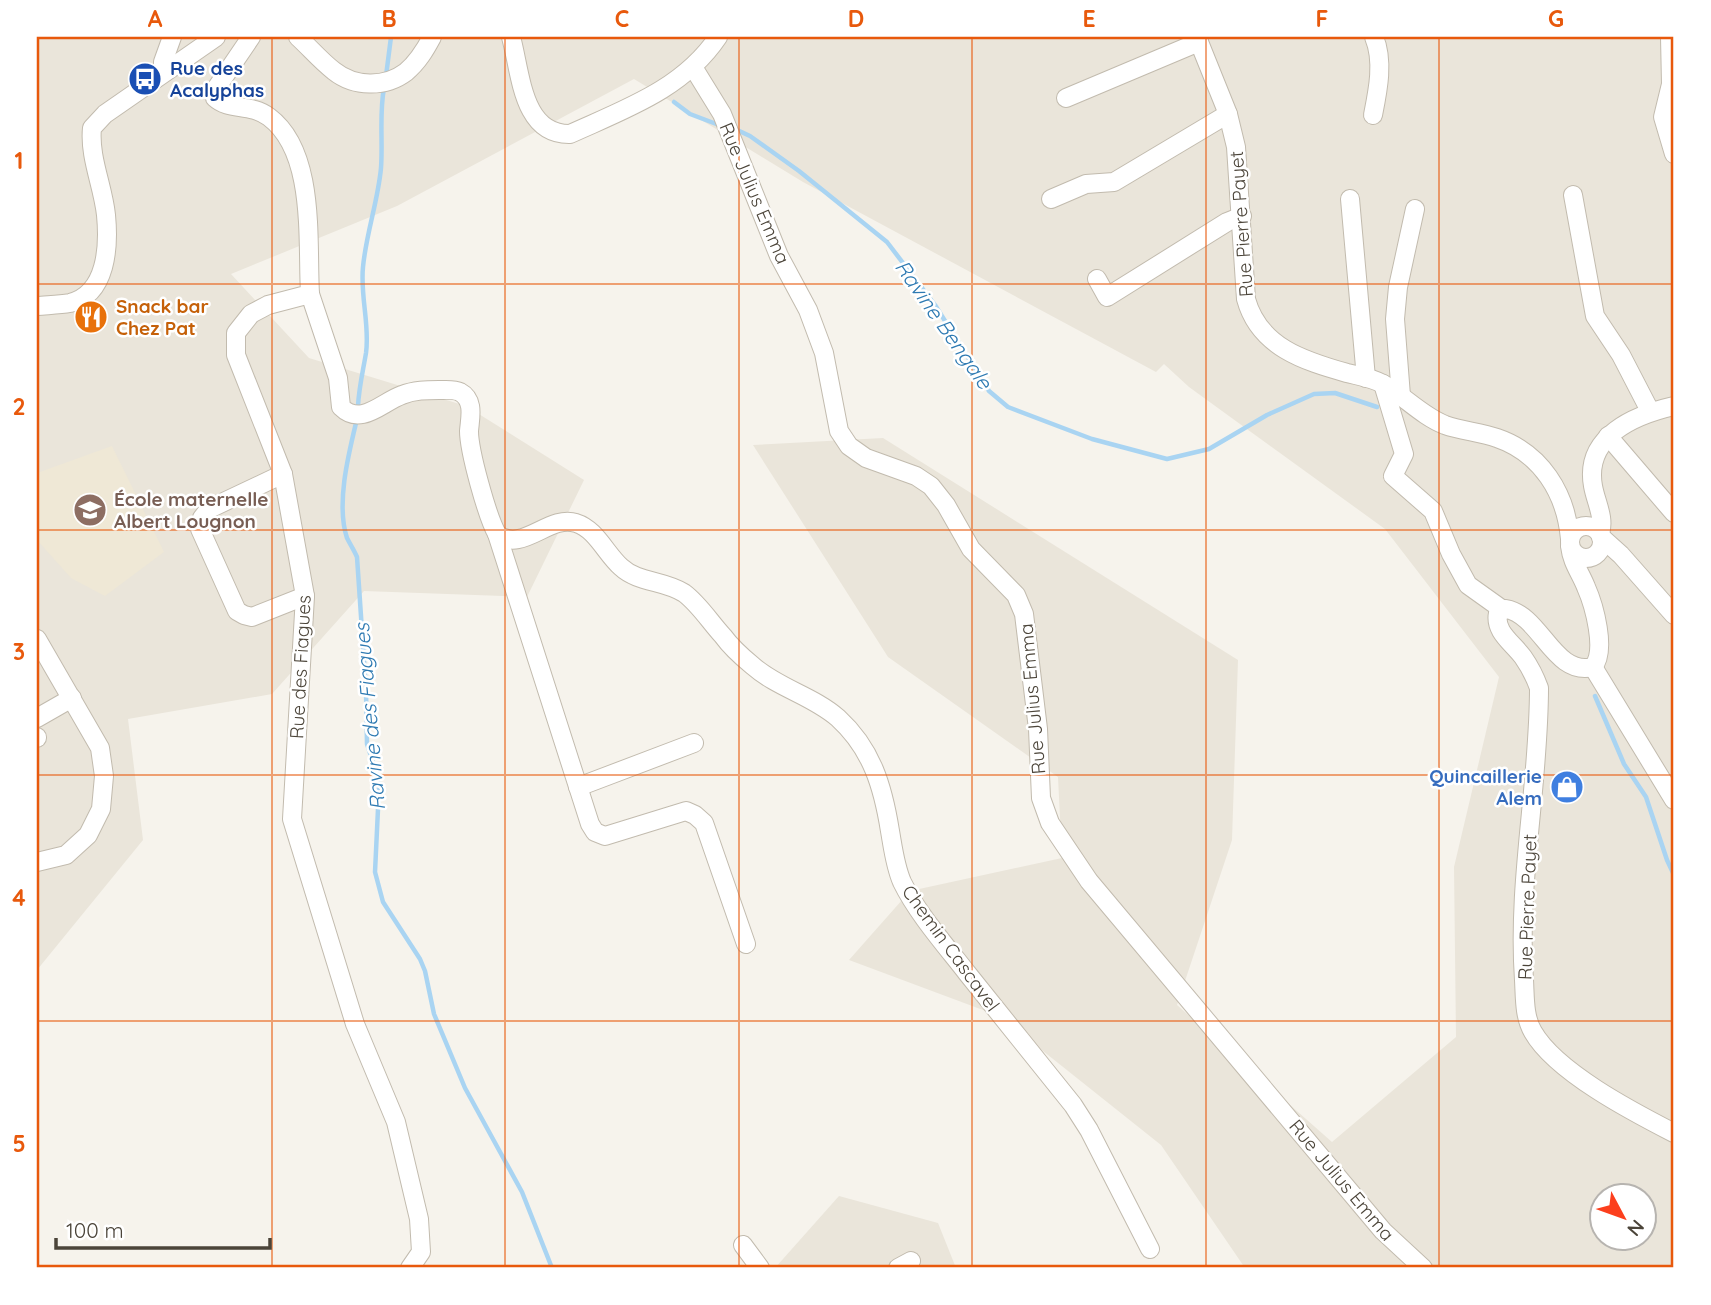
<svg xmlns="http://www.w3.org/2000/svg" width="1711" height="1305" font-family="Quicksand,sans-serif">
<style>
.residential{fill:#eae5da;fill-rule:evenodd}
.education{fill:#efe8d6}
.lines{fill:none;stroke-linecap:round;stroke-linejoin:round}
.stream{stroke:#a9d4f2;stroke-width:4.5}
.street-casing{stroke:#c2bbae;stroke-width:20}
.street{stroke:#fff;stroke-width:18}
.grid{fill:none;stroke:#e8590c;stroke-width:2;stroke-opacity:0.55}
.labels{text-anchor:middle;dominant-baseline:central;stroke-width:5;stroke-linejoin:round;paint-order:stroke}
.transit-label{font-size:19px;font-weight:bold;fill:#164399;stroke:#fff;text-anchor:start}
.street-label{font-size:19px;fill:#4b4439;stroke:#fff}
.food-label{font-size:19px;font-weight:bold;fill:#c56008;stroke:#fff;text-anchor:start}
.education-label{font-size:19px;font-weight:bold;fill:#785e54;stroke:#fff;text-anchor:start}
.shop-label{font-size:19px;font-weight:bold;fill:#366cbe;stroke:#fff;text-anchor:end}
.water-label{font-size:21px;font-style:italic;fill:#2e7ab2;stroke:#fff}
.neatline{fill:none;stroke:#e8590c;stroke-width:2.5}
.grid-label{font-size:23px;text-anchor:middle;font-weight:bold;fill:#e8590c}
</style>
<rect width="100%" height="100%" fill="#f6f3ec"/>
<g class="residential">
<path d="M37,37H1674V1268H1245L1161,1145L999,1016L849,960L910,891L1062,858L1058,777L888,657L753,445L883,438L1238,660L1232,840L1177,1005L1332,1142L1456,1037L1454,867L1499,677L1385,529L1189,387L1164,364L1156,372L803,182L634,79L397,206L231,274L309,358L466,406L584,480L527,597L364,591L272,694L128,719L143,840L37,970ZM1602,1196H1644V1238H1602Z"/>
<polygon points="839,1196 938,1223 956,1268 775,1268"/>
</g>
<polygon class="education" points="112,446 164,552 105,596 71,578 37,540 37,480 40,472"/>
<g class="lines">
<g class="stream">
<polyline points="386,76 391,37"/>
<polyline points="674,102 690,114 719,125"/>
<polyline points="735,129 750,136 799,171 887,242 935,305 989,391 1008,407 1092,439 1167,459 1209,449 1267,415 1314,394 1335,393 1377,407"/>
<path d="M358,406C359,387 363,371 366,353C370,325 360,296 363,267C366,234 378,201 381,168C383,141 379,114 384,88"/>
<path d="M356,423C348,456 336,505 347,538C350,544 354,550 357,557L366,690L367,744L377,774L379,788L375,872L383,902L420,959L425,971L434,1014L465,1088L522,1192L552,1268"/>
<polyline points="1595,696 1624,764 1646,797 1667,860 1674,875"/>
</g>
<defs>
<g id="street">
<path d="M251,37L215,90V98C229,111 250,103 269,117C316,152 307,241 310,294L268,305L251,314L236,333V355L283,474L305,596L292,819L355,1024L396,1122L419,1219L421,1252L410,1268"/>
<path d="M298,37C310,48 321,61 334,71C354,87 385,88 406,72C418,62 425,50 432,37"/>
<path d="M511,37C521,73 522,135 570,134C625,109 683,89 718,37"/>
<path d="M1197,37L1228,114L1236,147L1246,299C1259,347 1304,361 1347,373C1359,376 1372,378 1383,384C1404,396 1422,416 1445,425C1462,431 1480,432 1497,438C1541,453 1566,493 1570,539"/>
<polyline points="1670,37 1671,84 1663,117 1674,154"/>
<polyline points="693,67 722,114 779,256 808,310 824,353 839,431 849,446 866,458 916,476 931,486 946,505 971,549 1016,595 1024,614 1038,729 1041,798 1050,823 1089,881 1383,1231 1423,1268"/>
<polyline points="163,72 163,62 172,37"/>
<polyline points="1066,98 1199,42"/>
<path d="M1373,115C1378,90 1384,61 1374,37"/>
<polyline points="1573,195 1595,316 1621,355 1650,411"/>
<polyline points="1051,199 1086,184 1114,182 1228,114"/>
<polyline points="1350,199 1366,378"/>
<polyline points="1097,279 1107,297 1227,222 1242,216"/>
<path d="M310,294L338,378L341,407C361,427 382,402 402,395C414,390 427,390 439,390C446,390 454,389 460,392C475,400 470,418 469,431C469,451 487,516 497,534C522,554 549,514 576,523C596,529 606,554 621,567C638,583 664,580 684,593C699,604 710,622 723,636C731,647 742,657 753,666C778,688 813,696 838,718C872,749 883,787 890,831C893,848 895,866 902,882C917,913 946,946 967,973C1002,1017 1038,1061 1073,1105L1089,1130L1150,1249"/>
<path d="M37,306C47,305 59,305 70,303C107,294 109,246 106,215C103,186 89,157 92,128L105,114L216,37"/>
<polyline points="1383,384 1404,454 1393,476 1433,511 1451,554 1468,585 1503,610"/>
<polyline points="1401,396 1395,319 1398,287 1415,209"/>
<polyline points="1608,436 1674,513"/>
<polyline points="283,474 209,509 202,518 200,529 237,611 244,615 252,617 305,596"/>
<circle cx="1586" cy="542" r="16"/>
<polyline points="497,534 590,824 595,832 605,836 686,811 695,815 704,823 746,944"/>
<path d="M1600,534C1605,517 1596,503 1593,486C1584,436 1635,415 1674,406"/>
<polyline points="1601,537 1621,555 1674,615"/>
<path d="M1570,546C1572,563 1580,572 1586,587C1594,605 1607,651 1593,667C1554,677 1541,615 1506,609L1498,613C1494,632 1513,643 1523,657C1530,667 1535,677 1539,688C1539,786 1517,883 1524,980C1525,997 1524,1017 1533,1032C1556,1072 1633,1112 1674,1133"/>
<polyline points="37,639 100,748 104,776 101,809 88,835 66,855 37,862"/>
<polyline points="1593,667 1674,800"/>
<polyline points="37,718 72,698"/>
<polyline points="37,737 37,738"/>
<polyline points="578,787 694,743"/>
<polyline points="743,1245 760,1268"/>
<polyline points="898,1268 911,1261"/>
</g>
</defs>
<use href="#street" class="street-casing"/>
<use href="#street" class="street"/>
</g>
<path class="grid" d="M272,37V1268M505,37V1268M739,37V1268M972,37V1268M1206,37V1268M1439,37V1268M37,284H1674M37,530H1674M37,775H1674M37,1021H1674"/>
<defs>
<symbol id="bus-disc" viewBox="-11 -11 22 22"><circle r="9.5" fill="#1a4fb4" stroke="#fff"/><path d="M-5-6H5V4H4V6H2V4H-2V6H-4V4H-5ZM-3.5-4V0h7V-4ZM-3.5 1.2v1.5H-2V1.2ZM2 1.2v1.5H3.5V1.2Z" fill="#fff"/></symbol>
<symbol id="restaurant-disc" viewBox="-11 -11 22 22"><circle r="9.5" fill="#e8710a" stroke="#fff"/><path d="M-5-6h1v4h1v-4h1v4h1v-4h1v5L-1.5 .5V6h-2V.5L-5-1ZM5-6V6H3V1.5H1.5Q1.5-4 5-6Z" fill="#fff"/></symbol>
<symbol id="school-disc" viewBox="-11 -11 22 22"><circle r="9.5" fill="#8d6e63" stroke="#fff"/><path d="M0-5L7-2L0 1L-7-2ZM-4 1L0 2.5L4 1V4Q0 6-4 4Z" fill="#fff"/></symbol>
<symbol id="shop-disc" viewBox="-11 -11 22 22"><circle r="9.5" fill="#3f7fe0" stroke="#fff"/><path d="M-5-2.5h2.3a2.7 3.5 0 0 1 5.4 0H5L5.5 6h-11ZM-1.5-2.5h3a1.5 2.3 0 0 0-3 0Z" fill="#fff"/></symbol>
</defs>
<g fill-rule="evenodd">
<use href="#bus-disc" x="126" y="60" width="38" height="38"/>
<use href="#restaurant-disc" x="72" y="298" width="38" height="38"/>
<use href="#school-disc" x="71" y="491" width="38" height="38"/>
<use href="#shop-disc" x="1548" y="768" width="38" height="38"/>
</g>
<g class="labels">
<g class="transit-label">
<text x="170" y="68">Rue des<tspan x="170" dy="22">Acalyphas</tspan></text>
</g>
<g class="street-label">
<text transform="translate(755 193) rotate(67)">Rue Julius Emma</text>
<text transform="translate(1241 224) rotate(-94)">Rue Pierre Payet</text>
<text transform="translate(300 667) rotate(-87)">Rue des Fiagues</text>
<text transform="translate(1032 699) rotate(-95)">Rue Julius Emma</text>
<text transform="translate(1527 907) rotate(-88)">Rue Pierre Payet</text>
<text transform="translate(951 948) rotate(54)">Chemin Cascavel</text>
<text transform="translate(1342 1180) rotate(50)">Rue Julius Emma</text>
</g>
<g class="food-label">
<text x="116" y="306">Snack bar<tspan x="116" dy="22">Chez Pat</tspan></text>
</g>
<g class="education-label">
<text x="114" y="499">École maternelle<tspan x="114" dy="22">Albert Lougnon</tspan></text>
</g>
<g class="shop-label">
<text x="1542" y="776">Quincaillerie<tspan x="1542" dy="22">Alem</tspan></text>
</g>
<g class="water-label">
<text transform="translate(944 324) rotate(55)">Ravine Bengale</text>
<text transform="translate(369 717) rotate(-95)">Ravine des Fiagues</text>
</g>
</g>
<rect width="1711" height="1305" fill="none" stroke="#ffffff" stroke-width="77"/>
<g transform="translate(1623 1217) rotate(131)"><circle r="33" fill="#ffffff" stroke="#b7b4b0" stroke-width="2"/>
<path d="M0-5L12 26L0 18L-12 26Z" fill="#fc3f1d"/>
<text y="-10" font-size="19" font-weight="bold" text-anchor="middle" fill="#4b4439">N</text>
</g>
<path d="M56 1238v10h214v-10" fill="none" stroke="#4b4439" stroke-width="3.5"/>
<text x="66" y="1238" font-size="21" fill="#4b4439" stroke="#ffffff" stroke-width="5" paint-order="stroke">100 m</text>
<rect x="38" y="38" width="1634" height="1228" class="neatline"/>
<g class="grid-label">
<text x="155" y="27">A</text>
<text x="389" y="27">B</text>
<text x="622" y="27">C</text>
<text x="856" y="27">D</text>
<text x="1089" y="27">E</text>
<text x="1322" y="27">F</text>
<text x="1556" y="27">G</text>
<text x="19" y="169">1</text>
<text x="19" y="415">2</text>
<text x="19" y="660">3</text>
<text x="19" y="906">4</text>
<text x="19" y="1152">5</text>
</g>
</svg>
